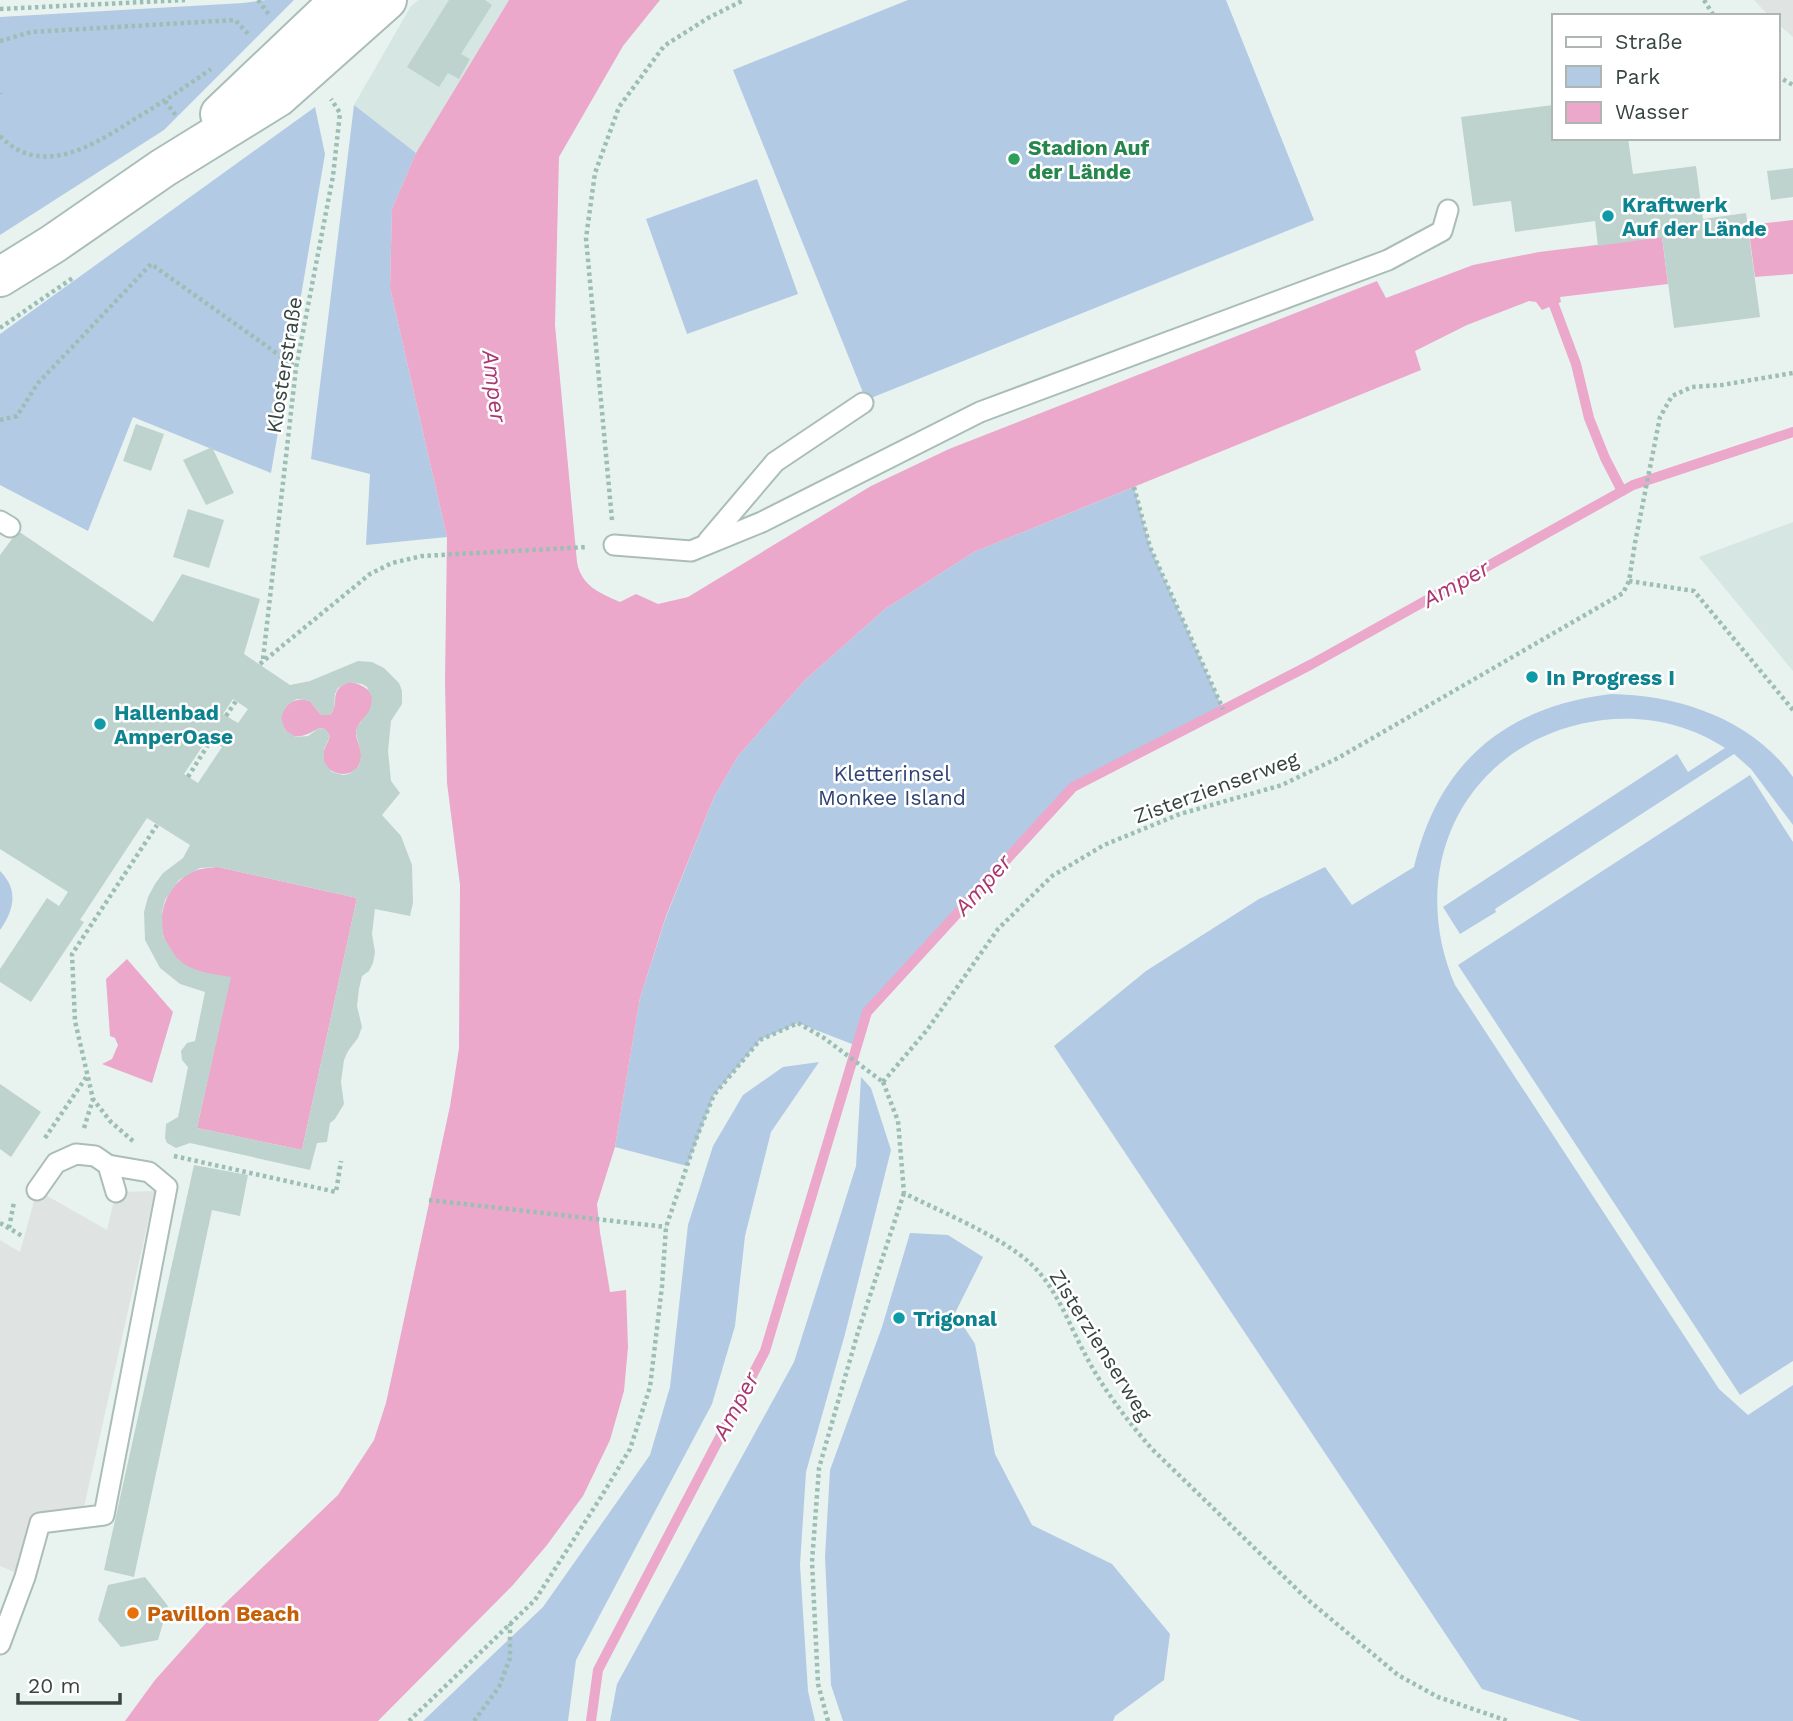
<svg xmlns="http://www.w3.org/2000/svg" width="1793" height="1721" font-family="'Work Sans',sans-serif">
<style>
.residential{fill:#d6e6e2}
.green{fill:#b3cae4}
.parking{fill:#dfe4e2}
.water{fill:#eba8ca}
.pier{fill:#e8f3f0}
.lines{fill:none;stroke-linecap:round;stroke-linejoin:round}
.stream{stroke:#eba8ca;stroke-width:10}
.building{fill:#bed3cd;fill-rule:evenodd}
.service-casing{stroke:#abbdb8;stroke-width:23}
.tertiary-casing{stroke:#abbdb8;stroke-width:42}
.path{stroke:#9dbeb5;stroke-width:4.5;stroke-dasharray:3.5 3.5;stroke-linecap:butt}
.service{stroke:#fff;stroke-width:19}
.tertiary{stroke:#fff;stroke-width:38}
.leisure-dot{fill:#2e9e5b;stroke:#fff;stroke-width:2.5}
.culture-dot{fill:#0f9aa8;stroke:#fff;stroke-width:2.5}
.food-dot{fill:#e8710a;stroke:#fff;stroke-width:2.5}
.labels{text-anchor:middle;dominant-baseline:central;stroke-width:5;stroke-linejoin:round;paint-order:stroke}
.leisure-label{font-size:21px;font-weight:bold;fill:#27864d;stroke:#fff;text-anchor:start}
.culture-label{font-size:21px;font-weight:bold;fill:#0d838f;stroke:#fff;text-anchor:start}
.street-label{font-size:21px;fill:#374541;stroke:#fff}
.park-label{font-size:21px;fill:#2e4273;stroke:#fff}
.food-label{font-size:21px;font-weight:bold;fill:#c56008;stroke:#fff;text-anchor:start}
.water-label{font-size:23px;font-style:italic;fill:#aa3770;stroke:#fff}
</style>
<rect width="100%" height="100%" fill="#e8f3f0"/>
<g class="residential">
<polygon points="419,0 509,0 416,153 354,105 411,6"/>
<polygon points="1793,522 1793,671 1699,557"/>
</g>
<g class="green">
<polygon points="266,0 294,0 164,130 0,235 0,17 243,3"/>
<polygon points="908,0 1226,0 1314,220 866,400 733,70"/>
<polygon points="354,105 416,153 392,209 390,288 447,537 366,545 370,474 311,459"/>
<polygon points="315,107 325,154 271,473 133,417 88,531 0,485 0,334"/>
<polygon points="757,179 798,294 687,334 646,219"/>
<polygon points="1134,487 1150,547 1223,709 1073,787 867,1012 857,1046 798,1023 760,1040 714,1095 687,1166 615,1147 640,998 666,917 714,797 738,756 805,680 885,609 974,552"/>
<path d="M1611,694C1679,695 1752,719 1793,777V825L1751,769L1734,754L1495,909L1496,912L1460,934L1443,907L1677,754L1688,772L1725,748C1689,724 1645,715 1603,720C1469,737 1403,863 1455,985L1719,1389L1748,1415L1793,1385V1721H1581L1482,1689L1054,1046L1146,971L1259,899L1325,867L1352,905L1414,867C1439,762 1505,707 1611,694Z"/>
<polygon points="1750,775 1793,842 1793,1361 1740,1395 1458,965"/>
<path d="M0,871C19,890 14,910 0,930Z"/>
<polygon points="819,1062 771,1132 745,1236 735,1326 712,1404 576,1660 568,1721 423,1721 543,1607 650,1455 670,1387 688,1225 713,1146 743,1095 783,1067"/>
<polygon points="861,1077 871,1088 891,1150 845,1334 806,1472 800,1565 808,1691 815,1721 610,1721 617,1684 794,1362 856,1166"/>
<polygon points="910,1233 948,1235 983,1257 955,1313 975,1344 995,1454 1032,1525 1112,1564 1170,1634 1164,1680 1115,1716 1113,1721 843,1721 831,1685 825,1557 830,1470 882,1327"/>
</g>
<g class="parking">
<polygon points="1754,0 1793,0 1793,37 1777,23 1777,16 1769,16"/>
<polygon points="37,1190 107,1230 116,1192 155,1191 84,1507 40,1523 25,1577 0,1566 0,1240 20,1252"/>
</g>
<g class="water">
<path d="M509,0H660L623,46L559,157L555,325L577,562C581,586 600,593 620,602L636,594L658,604L688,597L871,486L949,449L1377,281L1386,298L1473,265L1539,252L1662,237L1668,284L1560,297L1561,302L1542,310L1536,302L1529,301L1467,325L1415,351L1421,370L974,552L885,609L805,680L738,756L714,797L666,916L640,998L615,1147L597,1204L600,1232L626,1290L628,1347L624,1391L610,1440L583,1496L547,1545L513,1585L378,1721H125L155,1680L215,1613L338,1495L374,1440L386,1403L450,1106L459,1048L460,885L447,783L445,682L447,537L390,288L392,209L416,153Z"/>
<polygon points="1793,220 1793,274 1755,277 1748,225"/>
<path d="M349,682C364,684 379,693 370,710C365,719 356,723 356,734C357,744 365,754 359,765C350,781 323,774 323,756C323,749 328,743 330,736L325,729L319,728C303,738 286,744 281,718C284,703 295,697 310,701L321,715H330C341,703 327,691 349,682Z"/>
<path d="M218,867L357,898L302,1150L197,1128L230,978C215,975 197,973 183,964C150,940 157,890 192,872C200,868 209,868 218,867Z"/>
<polygon points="127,959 173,1012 152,1083 102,1064 112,1059 118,1045 115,1038 110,1036 106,979"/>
</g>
<polygon class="pier" points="600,1232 604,1232 625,1280 626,1290 610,1292"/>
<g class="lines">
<g class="stream">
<polyline points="1554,305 1576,364 1589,418 1605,458 1622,491"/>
<polyline points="591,1721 598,1670 765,1351 867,1012 1073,787 1312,664 1633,485 1793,432"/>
</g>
</g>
<g class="building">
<polygon points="449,0 485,0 492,5 461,54 470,59 459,79 448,73 439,87 407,67"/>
<polygon points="1553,105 1553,138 1628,138 1633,174 1696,166 1703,219 1746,213 1760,317 1674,328 1662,237 1598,246 1595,221 1515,232 1511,201 1473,206 1461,117"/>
<polygon points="1793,168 1793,197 1771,200 1767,171"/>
<polygon points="136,424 164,434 151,471 123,461"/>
<polygon points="212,447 234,493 206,505 183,460"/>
<polygon points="188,509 224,520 209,568 173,557"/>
<path d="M18,531L153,622L182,574L260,599L244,654L290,685L310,681L358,661L372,662L384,668L399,683L402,691V704L391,721L388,751L391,781L400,793L382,815L401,836L412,865L413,903L410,916L375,909L372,934L375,952L373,963L369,971L362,976L359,989L357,1006L362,1027L358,1038L348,1051L344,1060L341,1082L344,1104L335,1119L330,1123L327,1142L317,1143L310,1170L190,1143L176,1148L167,1143L165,1138L166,1124L178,1117L188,1067L182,1060L181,1051L187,1043L195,1041L205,992L180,984L160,968L145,940L144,912L148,897L155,884L163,873L183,858L190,845L147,818L80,920L84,922L31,1002L0,982V969L47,898L59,906L68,892L0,849V555ZM349,682L362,684L367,687L372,698L370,710L357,727L356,733L361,754L359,766L349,774L343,775L332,772L324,762V749L330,736L325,729L319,728L308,736L296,737L285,730L281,718L286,706L297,699L310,701L321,715H330L334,709L335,694L338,688ZM233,699L248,709L238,723L223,714ZM208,738L222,747L198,783L184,774ZM218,867L357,898L302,1150L197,1128L231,977L201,972L185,965L176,957L163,936L162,912L165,900L179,880L200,868Z"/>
<polygon points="0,1084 41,1112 11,1157 0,1149"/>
<polygon points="194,1165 248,1175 240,1216 212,1210 134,1577 104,1570"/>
<polygon points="145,1577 168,1606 158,1640 121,1647 98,1620 108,1585"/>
</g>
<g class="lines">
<defs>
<g id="service">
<polyline points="0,521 10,527"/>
<polyline points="708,541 775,462 863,403"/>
<polyline points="614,545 691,551 762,522 980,412 1388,260 1442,231 1448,210"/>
<polyline points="37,1190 56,1163 76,1154 95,1156 108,1165 116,1192"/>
<polyline points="0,1644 25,1577 40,1523 104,1515 167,1187 149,1172 108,1165"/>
</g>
<g id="tertiary">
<polyline points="220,114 340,0"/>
<polyline points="0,277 53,244 163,168 278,97 387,0"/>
</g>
</defs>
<use href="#service" class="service-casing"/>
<use href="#tertiary" class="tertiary-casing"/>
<g class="path">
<polyline points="258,0 270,16"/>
<polyline points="1704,0 1714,16"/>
<polyline points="0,9 185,0"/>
<polyline points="0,41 31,32 235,20 250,36"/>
<polyline points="1777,76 1793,85"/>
<polyline points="0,93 0,94"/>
<polyline points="165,101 177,117"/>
<path d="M0,136C41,179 94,145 133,120C160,104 185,87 211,69"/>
<polyline points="0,328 74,277"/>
<polyline points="0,420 17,416 38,383 151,264 296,367"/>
<polyline points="1134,487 1150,547 1223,709"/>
<polyline points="612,520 586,238 595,173 619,107 664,46 708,18 744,0"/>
<polyline points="1629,581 1694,591 1793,710"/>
<polyline points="263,659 296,368 333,176 340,113 331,99"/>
<polyline points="260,664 370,574 392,563 422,556 588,547"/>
<polyline points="226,716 236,701"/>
<polyline points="188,777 211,740"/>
<polyline points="883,1082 927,1030 998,929 1052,876 1104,845 1180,814 1282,785 1338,758 1623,593 1629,581 1635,543 1660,417 1672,396 1692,387 1722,385 1793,373"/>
<path d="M883,1082L898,1121L904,1193C941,1212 1001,1236 1031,1264C1057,1288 1069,1325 1086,1356C1103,1389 1127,1420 1151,1448L1307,1599L1398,1675L1438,1697L1508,1721"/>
<polyline points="84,1128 93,1099"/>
<polyline points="45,1138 87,1076"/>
<polyline points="133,1141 111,1122 93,1099 75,1021 72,954 157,825"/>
<polyline points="174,1156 336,1192 341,1161"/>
<polyline points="429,1200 666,1227"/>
<polyline points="0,1223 24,1237"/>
<polyline points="9,1228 14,1202"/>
<polyline points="409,1721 535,1600 601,1497 630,1449 650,1387 662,1286 666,1227 698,1134 714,1095 760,1040 798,1023 824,1038 883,1082"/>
<polyline points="474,1721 499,1687 510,1658 510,1624"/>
<polyline points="828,1721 818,1684 812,1562 819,1468 858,1332 904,1193"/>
</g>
<use href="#service" class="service"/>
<use href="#tertiary" class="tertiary"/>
</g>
<circle class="leisure-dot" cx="1014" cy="159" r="7"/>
<g class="culture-dot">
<circle cx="1608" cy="216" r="7"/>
<circle cx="1532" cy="677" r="7"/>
<circle cx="100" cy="724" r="7"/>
<circle cx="899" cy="1318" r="7"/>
</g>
<circle class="food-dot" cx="133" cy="1613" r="7"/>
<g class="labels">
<g class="leisure-label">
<text x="1028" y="147">Stadion Auf<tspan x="1028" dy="24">der Lände</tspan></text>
</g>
<g class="culture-label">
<text x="1622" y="204">Kraftwerk<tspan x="1622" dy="24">Auf der Lände</tspan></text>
<text x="1546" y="677">In Progress I</text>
<text x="114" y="712">Hallenbad<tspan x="114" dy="24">AmperOase</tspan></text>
<text x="913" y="1318">Trigonal</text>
</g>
<g class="street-label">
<text transform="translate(284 365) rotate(-81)">Klosterstraße</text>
<text transform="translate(1216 787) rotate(-20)">Zisterzienserweg</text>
<text transform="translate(1101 1345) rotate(58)">Zisterzienserweg</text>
</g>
<g class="park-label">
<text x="892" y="773">Kletterinsel<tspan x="892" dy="24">Monkee Island</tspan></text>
</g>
<g class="food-label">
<text x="147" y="1613">Pavillon Beach</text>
</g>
<g class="water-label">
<text transform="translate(494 386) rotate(83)">Amper</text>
<text transform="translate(1456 584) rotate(-29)">Amper</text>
<text transform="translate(983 885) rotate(-48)">Amper</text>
<text transform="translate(736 1406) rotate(-62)">Amper</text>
</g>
</g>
<rect x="1552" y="14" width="228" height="126" fill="#ffffff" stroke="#afb5b3" stroke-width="2"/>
<rect x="1566" y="37" width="35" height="10" fill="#ffffff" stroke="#afb5b3" stroke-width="2"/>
<text x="1615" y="49" font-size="21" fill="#374541">Straße</text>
<rect x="1566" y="66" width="35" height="21" fill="#b3cae4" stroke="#afb5b3" stroke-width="2"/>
<text x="1615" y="84" font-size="21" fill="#374541">Park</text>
<rect x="1566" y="102" width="35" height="21" fill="#eba8ca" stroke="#afb5b3" stroke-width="2"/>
<text x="1615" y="119" font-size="21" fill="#374541">Wasser</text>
<path d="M18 1693v10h102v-10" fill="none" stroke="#374541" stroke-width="3.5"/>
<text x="28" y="1693" font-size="21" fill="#374541" stroke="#ffffff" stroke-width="5" paint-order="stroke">20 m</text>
</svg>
